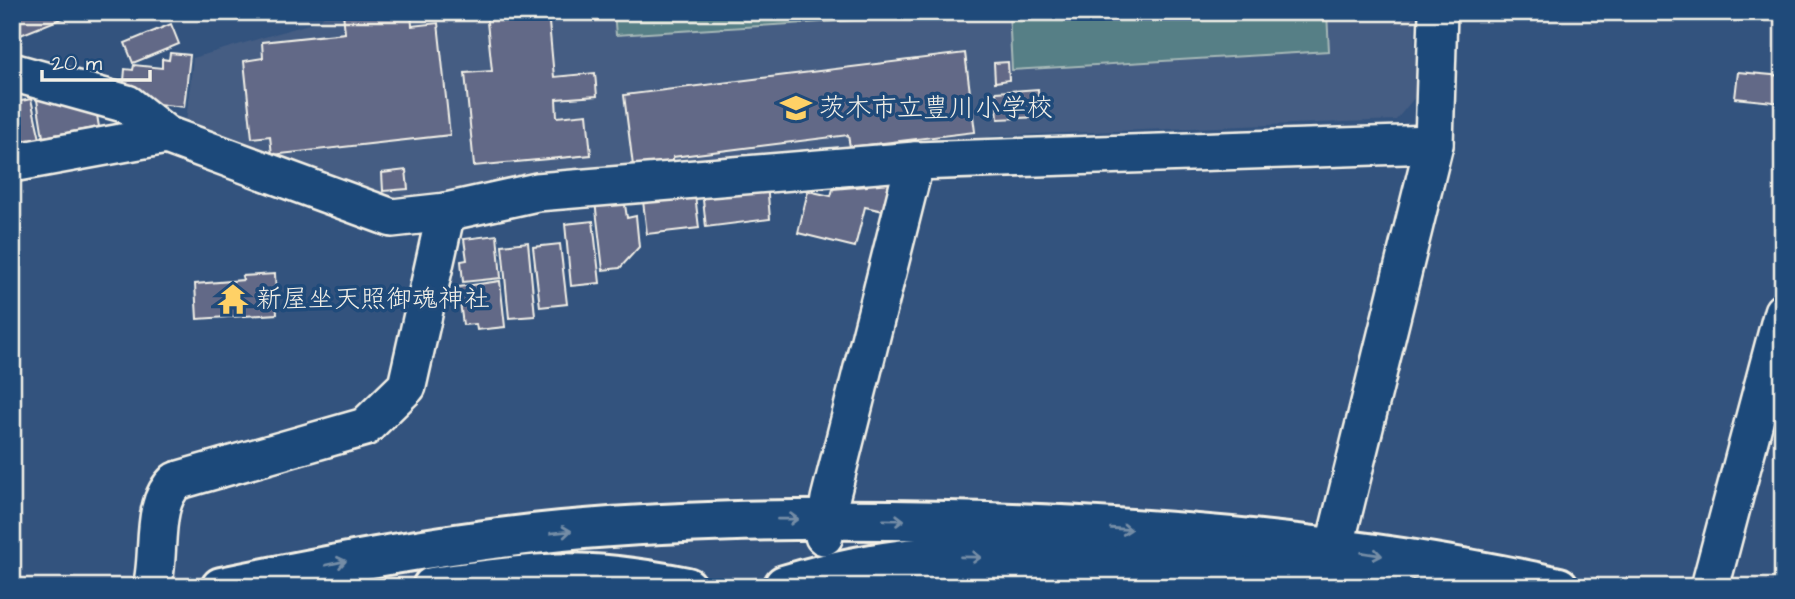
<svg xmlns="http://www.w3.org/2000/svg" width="1795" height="599" font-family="'Architects Daughter','Klee One',sans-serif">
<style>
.built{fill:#455d83}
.green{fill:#577f86;stroke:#a6b8b7;stroke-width:2}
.building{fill:#626987;stroke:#f4f1e8;stroke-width:2}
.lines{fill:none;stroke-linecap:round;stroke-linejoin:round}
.street-casing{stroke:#f4f1e8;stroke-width:42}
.primary-casing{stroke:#f4f1e8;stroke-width:44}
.street{stroke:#1f4a7a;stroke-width:37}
.primary{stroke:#1f4a7a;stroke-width:38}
.oneway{stroke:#748da6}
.labels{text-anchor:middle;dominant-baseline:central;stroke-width:7;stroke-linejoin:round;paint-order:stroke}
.poi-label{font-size:26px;fill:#f4f1e8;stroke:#1f4a7a;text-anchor:start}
</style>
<rect width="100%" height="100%" fill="#33537e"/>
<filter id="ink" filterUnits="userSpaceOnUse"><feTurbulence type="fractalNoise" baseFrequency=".0143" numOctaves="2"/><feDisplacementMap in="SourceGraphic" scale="14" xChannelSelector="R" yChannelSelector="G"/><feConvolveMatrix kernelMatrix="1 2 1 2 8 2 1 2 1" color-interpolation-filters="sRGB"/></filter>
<g filter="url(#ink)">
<polygon class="built" points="327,12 1415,12 1415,97 1396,120 992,136 975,142 376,198 186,123 193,58 319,21"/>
<g class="green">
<polygon points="614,12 982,12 616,35"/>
<polygon points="1009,12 1327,12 1329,51 1012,70"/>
</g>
<g class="building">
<polygon points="12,12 61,12 63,18 13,38"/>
<polygon points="343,12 411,12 412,26 438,23 450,135 272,155 270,136 252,138 244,61 263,58 262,42 345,33"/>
<polygon points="486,12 548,12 554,77 595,73 597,96 556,99 557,117 587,114 591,155 474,166 465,73 492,71"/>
<polygon points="171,24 179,44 133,63 125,43"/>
<polygon points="170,53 190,55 184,107 149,103 123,93 125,69 133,70 134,65 162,68 162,59 169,60"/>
<polygon points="965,53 975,132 850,147 848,135 673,157 673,161 633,166 624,95"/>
<polygon points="1008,62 1009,80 995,82 994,63"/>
<polygon points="1738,72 1783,76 1783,103 1735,98"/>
<polygon points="1038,89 1039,117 998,119 996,92"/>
<polygon points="59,96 95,103 99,127 43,137 37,100"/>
<polygon points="31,99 40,139 12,145 12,103"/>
<polygon points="406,170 408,189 383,191 382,173"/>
<polygon points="871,171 897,178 888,212 865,207 855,247 798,233 808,191 831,196 833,189 867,186"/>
<polygon points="767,183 770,219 706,227 702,191"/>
<polygon points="695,195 699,228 647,234 643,201"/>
<polygon points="624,198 627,218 636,216 639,247 620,268 603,270 595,201"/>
<polygon points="593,221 600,283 571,286 565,224"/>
<polygon points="497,235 501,278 463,282 461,261 467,260 464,239"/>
<polygon points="528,242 535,316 509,318 502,245"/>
<polygon points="560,244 567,304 540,307 533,247"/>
<polygon points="275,274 277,314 197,319 195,284 243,280 242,276"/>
<polygon points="500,281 505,327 477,330 476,324 463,325 458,287"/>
</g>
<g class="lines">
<defs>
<g id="street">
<polyline points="12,72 127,104 166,135 392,218 446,212 537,192 915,161 1434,144"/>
<polyline points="12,163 166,135"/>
<polyline points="824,536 830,499 915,161"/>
<polyline points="1330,565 1434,144 1438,12"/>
<path d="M152,587C161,553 150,505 176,481L365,427L407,386L446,212"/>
<polyline points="1710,587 1783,312"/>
</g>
<g id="primary">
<polyline points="898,584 1031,587"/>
<path d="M784,585C828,572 872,562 918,558C990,553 1064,560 1136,564C1222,569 1309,573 1394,587"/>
<path d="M221,587C334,564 447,542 562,531C690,519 819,518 948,521C1153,526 1359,543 1559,587"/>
<path d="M432,587C470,582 508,576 546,574C593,571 640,578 687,587"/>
</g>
</defs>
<use href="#street" class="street-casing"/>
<use href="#primary" class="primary-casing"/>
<use href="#street" class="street"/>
<use href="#primary" class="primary"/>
</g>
<defs><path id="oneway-shaft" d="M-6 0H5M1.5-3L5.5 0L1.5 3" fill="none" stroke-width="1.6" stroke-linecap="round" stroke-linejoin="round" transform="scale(1.75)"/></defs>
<g class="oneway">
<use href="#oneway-shaft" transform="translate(788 519) rotate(-1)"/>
<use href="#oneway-shaft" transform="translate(894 520) rotate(1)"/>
<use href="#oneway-shaft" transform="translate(1121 529) rotate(4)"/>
<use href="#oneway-shaft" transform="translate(561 532) rotate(-6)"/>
<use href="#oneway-shaft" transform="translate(1372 554) rotate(9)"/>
<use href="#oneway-shaft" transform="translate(971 557) rotate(1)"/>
<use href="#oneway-shaft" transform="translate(336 563) rotate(-12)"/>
</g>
</g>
<defs>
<symbol id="school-bare" viewBox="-9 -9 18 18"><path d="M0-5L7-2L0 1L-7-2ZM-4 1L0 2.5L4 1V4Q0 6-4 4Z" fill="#ffd166" stroke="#1f4a7a" stroke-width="2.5" paint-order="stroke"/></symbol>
<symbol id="temple-bare" viewBox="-9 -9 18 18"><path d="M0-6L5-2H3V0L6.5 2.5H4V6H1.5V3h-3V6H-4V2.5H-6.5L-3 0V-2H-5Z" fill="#ffd166" stroke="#1f4a7a" stroke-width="2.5" paint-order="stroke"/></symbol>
</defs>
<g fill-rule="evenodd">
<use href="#school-bare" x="774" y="86" width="44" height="44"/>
<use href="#temple-bare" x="211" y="277" width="44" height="44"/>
</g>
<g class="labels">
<g class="poi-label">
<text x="819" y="108">茨木市立豊川小学校</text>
<text x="256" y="299">新屋坐天照御魂神社</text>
</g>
</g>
<rect width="1795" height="599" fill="none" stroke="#1f4a7a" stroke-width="42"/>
<rect x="21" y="21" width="1753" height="557" fill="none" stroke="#f4f1e8" stroke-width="2.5" filter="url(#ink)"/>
<path d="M42 70v10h108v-10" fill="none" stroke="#f4f1e8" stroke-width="3.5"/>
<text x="52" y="70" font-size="21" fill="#f4f1e8" stroke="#1f4a7a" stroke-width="5" paint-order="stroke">20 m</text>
</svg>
